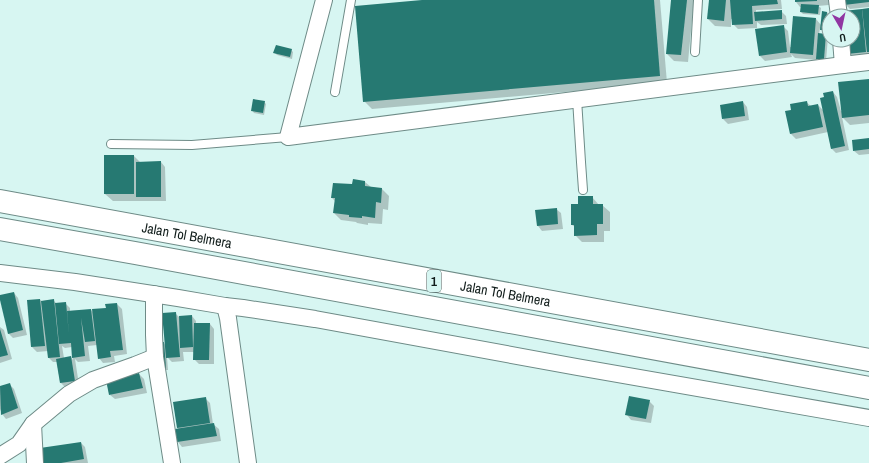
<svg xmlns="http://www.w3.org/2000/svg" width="869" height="463" font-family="'Archivo Narrow',sans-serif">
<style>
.shadow{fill:#0003;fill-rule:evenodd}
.building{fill:#267972}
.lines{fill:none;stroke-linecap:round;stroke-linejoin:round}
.service-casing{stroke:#6e8b87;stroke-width:10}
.minor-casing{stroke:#6e8b87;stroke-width:18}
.motorway-casing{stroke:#6e8b87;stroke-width:24}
.service{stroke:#fff;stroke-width:8}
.minor{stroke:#fff;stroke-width:16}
.motorway{stroke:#fff;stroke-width:22}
.labels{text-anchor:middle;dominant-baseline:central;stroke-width:4;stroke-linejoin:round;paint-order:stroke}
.shield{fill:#d7f6f2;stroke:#4c5e5c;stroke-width:1}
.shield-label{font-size:13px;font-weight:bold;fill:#111d1b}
.street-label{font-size:14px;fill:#111d1b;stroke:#d7f6f2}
</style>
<rect width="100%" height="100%" fill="#d7f6f2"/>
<g class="shadow">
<polygon points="435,0 660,0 667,83 372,109 364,101"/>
<polygon points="672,0 694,0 688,62 674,61 667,54"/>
<polygon points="710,0 781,0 782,9 756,10 756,13 781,11 786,16 787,24 761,25 757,22 757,28 738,29 733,24 733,19 731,19 731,27 715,26 708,19"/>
<polygon points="796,0 829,0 829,5 818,6 821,8 820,15 803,14 801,12 802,7 800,7 796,2"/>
<polygon points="869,0 869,7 850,9 845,4"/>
<polygon points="869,9 869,56 853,58 848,53 853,40 853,16 844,12"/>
<polygon points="823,12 827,12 829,15 828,32 823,32 820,28 819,34 826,35 828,37 826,61 819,60 817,58 817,60 795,58 791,54 792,57 765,61 760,56 783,26 788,31 790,47 791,47 816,19 821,25"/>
<polygon points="291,50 293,52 292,59 277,55 275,53"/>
<polygon points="869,80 869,123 850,125 842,117 849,150 836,153 831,148 828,132 796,139 791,134 787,112 792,110 806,102 811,106 818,105 824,111 833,92 837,97 841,111 842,111"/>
<polygon points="264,102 266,104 264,115 254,113 252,110"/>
<polygon points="743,102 747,107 749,120 728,124 723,119"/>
<polygon points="869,139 869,154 859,155 854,151"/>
<polygon points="105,156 134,156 141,163 161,162 165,167 166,201 113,201 105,194"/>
<polygon points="365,182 371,187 382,189 389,196 388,210 383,209 382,224 368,223 368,225 357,223 356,222 341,220 334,213 335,201 332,198 353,186"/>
<polygon points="592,197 599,205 602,205 610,212 610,231 604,231 604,242 582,242 575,235 575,227 572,225 579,205"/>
<polygon points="556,209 561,213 563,229 542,231 538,226 536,211"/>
<polygon points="14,293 18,298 27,335 13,338 8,333"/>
<path d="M40,300L42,301L53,300L57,304L65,303L70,308V311L91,310L94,313L117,304L122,309L127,354L114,356L115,362L103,363L99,358L97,345L88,346L90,361L78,362L75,359L79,385L65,387L60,382L57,362H53L49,358L48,351L37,352L32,347L28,301ZM62,346L65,348L72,347L73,360L71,357L64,358Z"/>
<polygon points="175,313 179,317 192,316 196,321 196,324 210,324 214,329 214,364 199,364 194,359 194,352 183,352 184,361 172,362 167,357 168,370 160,370 164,343 166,346"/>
<polygon points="0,327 4,330 12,359 0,363"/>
<polygon points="139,374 144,379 147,393 115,399 110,395"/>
<polygon points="9,384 14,389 22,413 6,419 2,414 0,409 0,387"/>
<polygon points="205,398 210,403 213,424 219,429 221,441 182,447 178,442 178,430 174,403"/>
<polygon points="649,401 654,406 651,423 631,420 627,415"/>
<polygon points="81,443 85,447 88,463 43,463"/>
</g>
<g class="building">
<polygon points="422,0 654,0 660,76 363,102 355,6"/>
<polygon points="671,0 687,0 681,55 666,54"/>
<polygon points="709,0 726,0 724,21 707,19"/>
<polygon points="730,0 777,0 778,4 752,6 753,24 732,25"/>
<polygon points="795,0 817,0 817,1 795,2"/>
<polygon points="843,0 869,0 869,2 844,5"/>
<polygon points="801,4 819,5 818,14 800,12"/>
<polygon points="869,8 869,52 867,52 862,9"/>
<polygon points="862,9 866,52 847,54 846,40 853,40 853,16 843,16 843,11"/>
<polygon points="782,10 782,19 755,21 754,12"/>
<polygon points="822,11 827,12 826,30 820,30"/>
<polygon points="793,16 816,18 813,55 790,53"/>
<polygon points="784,25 787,52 759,56 755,29"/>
<polygon points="818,33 826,34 824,59 816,59"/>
<polygon points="276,45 292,49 290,57 273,53"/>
<polygon points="869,79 869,115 842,118 838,82"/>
<polygon points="833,91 845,146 831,149 820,98 824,97 823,93"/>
<polygon points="253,99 265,101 263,113 251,111"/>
<polygon points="743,101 745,116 722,119 720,105"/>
<polygon points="807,101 808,106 818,104 823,127 790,134 785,111 791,110 790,104"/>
<polygon points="869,138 869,149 853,151 852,140"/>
<rect x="104" y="155" width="30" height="39"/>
<polygon points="161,161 161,197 136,197 136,162"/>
<polygon points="353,179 365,181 365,186 382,188 381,203 376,202 375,218 362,216 362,218 349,217 349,215 333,213 335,198 331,198 333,183 352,184"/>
<polygon points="578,196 593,196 593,204 603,204 603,224 597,224 597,235 574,236 574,225 571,225 571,204 578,204"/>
<polygon points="557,208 558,224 537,226 535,210"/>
<polygon points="14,292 23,330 8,334 0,300 0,295"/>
<polygon points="40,299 45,346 31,347 27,300"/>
<polygon points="54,299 60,357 48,358 41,301"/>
<polygon points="66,302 69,335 67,311 91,309 95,341 85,342 81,318 85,356 72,358 71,343 59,344 55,303"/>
<polygon points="117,303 123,350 110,351 111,357 98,359 92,309 106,308 105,304"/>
<polygon points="176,312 180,357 166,358 162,313"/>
<polygon points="192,315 193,347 180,348 179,316"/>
<polygon points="194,323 210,323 209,360 193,360"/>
<polygon points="0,329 8,355 0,357"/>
<polygon points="164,342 166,368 157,369 155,343"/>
<polygon points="71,356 75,381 60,383 56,359"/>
<polygon points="139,373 143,388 109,395 106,380"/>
<polygon points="10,383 18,408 1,415 0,386"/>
<polygon points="629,396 650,400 646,419 625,415"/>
<polygon points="206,397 210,423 177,428 173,402"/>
<polygon points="214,423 217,436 177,442 175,429"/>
<polygon points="81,442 84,459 61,463 42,463 40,448"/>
</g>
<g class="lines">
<defs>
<g id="service">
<polyline points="695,52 698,0"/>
<polyline points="335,92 351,0"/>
<polyline points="577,99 581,162 583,190"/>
<polyline points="111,144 192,145 288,137"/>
</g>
<g id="minor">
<polyline points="324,0 288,137 843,65 869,62"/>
<polyline points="837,0 839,16"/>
<polyline points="841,40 843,65"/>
<polyline points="0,273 75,282 178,298 225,306 243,308 315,319 577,367 869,418"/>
<polyline points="154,294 154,335 155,357 172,463"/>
<polyline points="225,306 228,318 248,463"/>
<polyline points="33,424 35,463"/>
<polyline points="0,456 19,444 33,424 69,394 93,380 135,365 155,357"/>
</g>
<g id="motorway">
<path id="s1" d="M0,201L869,360"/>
<polyline points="0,229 135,253 869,388"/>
</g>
</defs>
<use href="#service" class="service-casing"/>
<use href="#minor" class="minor-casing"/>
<use href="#motorway" class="motorway-casing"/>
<use href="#service" class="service"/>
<use href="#minor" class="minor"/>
<use href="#motorway" class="motorway"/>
</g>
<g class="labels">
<rect class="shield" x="427" y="270" width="14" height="22" rx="3"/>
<g class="shield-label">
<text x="434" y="281">1</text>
</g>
<g class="street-label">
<text stroke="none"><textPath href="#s1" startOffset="190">Jalan Tol Belmera</textPath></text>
<text stroke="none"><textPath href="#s1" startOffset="514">Jalan Tol Belmera</textPath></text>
</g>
</g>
<g transform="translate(841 28) rotate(171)"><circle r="19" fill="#d7f6f2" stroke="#889f9c"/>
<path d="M0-3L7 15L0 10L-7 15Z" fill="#9036a2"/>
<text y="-6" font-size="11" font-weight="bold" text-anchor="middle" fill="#111d1b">U</text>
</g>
</svg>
